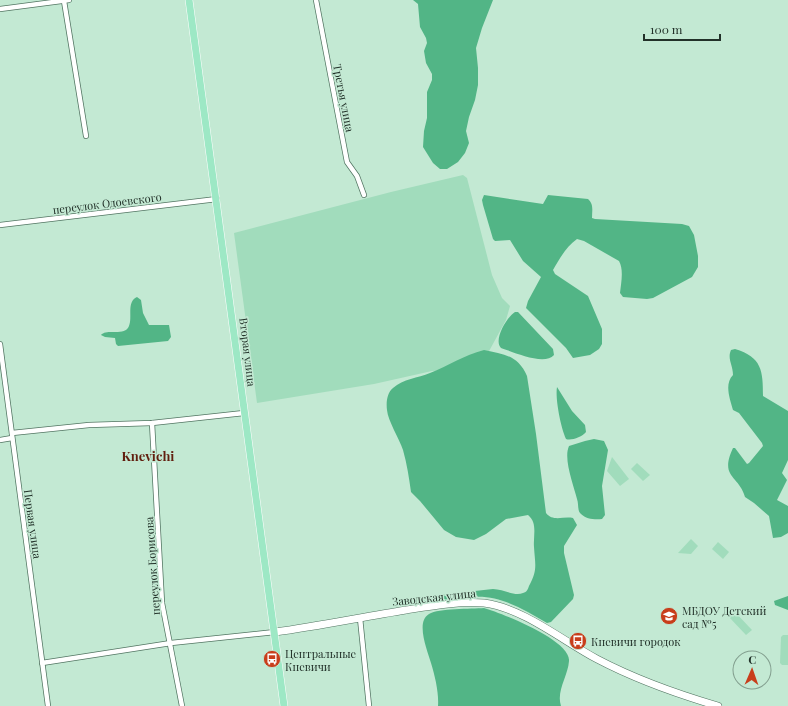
<svg xmlns="http://www.w3.org/2000/svg" width="788" height="706" font-family="'Playfair Display',serif">
<style>
.green{fill:#a1dcbc}
.forest{fill:#52b586}
.lines{fill:none;stroke-linecap:round;stroke-linejoin:round}
.street-casing{stroke:#527562;stroke-width:6}
.secondary-casing{stroke:#527562;stroke-width:8}
.primary-casing{stroke:#fff;stroke-width:8}
.street{stroke:#fff;stroke-width:4.5}
.secondary{stroke:#fff;stroke-width:7}
.primary{stroke:#9de8c5;stroke-width:7}
.labels{text-anchor:middle;dominant-baseline:central;stroke-width:3;stroke-linejoin:round;paint-order:stroke}
.street-label{font-size:11px;fill:#223129;stroke:#c3e9d3}
.poi-label{font-size:11px;fill:#223129;stroke:#c3e9d3;text-anchor:start}
.quarter-label{font-size:13px;font-weight:bold;fill:#611f0f;stroke:#c3e9d3}
</style>
<rect width="100%" height="100%" fill="#c3e9d3"/>
<g class="green">
<polygon points="463,175 467,178 492,275 502,298 510,306 506,320 488,353 448,370 432,371 374,384 257,403 234,233 391,192"/>
<polygon points="612,457 629,479 620,486 607,471"/>
<polygon points="637,463 650,475 643,481 631,469"/>
<polygon points="691,539 698,546 691,554 678,553"/>
<polygon points="718,542 729,552 723,559 712,549"/>
<polygon points="734,611 752,630 746,635 728,616"/>
<polygon points="783,635 788,635 788,665 782,665 780,663 781,637"/>
</g>
<g class="forest">
<polygon points="413,0 493,0 482,28 476,48 478,68 478,85 475,100 469,117 466,131 469,143 465,153 458,162 447,169 440,169 433,163 423,147 424,131 427,118 427,92 432,80 432,74 426,63 424,51 427,43 426,38 420,27 418,4"/>
<path d="M484,195L543,204L548,195L588,199C594,204 592,211 592,218L595,219L682,224L689,226L694,235L698,256V267L692,277L653,298L647,299L623,297L620,293C621,283 624,270 619,261L584,241L577,239C566,247 560,258 553,270L555,274L588,296L602,329V344L599,349L590,355L573,358L566,348L526,308L528,301L541,277L523,261L510,240L495,241L493,239L483,205L482,200Z"/>
<path d="M137,297L141,300L143,313L149,325H169L171,337L168,341L118,346L116,344L115,338L105,337L101,335C107,328 125,337 129,326C133,317 126,302 137,297Z"/>
<path d="M515,312H518L553,349L554,355C544,366 514,352 501,348C493,340 507,317 515,312Z"/>
<path d="M735,349C762,357 763,371 763,396L788,411V460L782,473L787,480L777,500L788,506V533L781,537L773,538L769,516L754,503L745,497C739,475 719,478 733,448H735L747,464L749,463L763,446L762,443L739,413L733,410C730,399 724,384 733,375C733,365 727,359 731,350Z"/>
<path d="M484,350C503,354 518,355 527,376L536,434L546,513C553,522 563,516 573,518L577,525L564,546V553L574,595L573,599L551,622L547,623C524,610 501,595 473,597C459,597 429,603 418,600L417,598L420,597L493,589C503,589 515,597 523,593C527,592 528,589 529,586C538,570 535,564 534,547C533,536 538,523 528,515L506,519L486,534L474,540L456,537L444,530L420,501L411,492C409,478 407,464 403,450C399,438 388,421 387,410C386,402 387,393 393,388C403,379 418,378 430,373C448,366 464,355 484,350Z"/>
<path d="M557,387L572,411L585,425L586,432C582,437 571,441 566,439C561,428 555,399 557,387Z"/>
<path d="M594,439L604,441L608,450L602,486L605,515L602,519C595,520 586,519 581,514C577,511 579,504 577,499C574,486 563,459 569,446L585,441Z"/>
<polygon points="788,596 788,610 775,605 774,601"/>
<path d="M484,608C501,613 571,640 569,661C568,676 556,691 561,706H438C439,693 435,676 431,663C428,652 415,622 429,614C439,608 471,609 484,608Z"/>
</g>
<g class="lines">
<defs>
<g id="street">
<polyline points="316,0 347,162 357,176 364,195"/>
<polyline points="64,1 86,136"/>
<polyline points="0,9 69,0"/>
<polyline points="0,225 217,199"/>
<polyline points="0,344 48,706"/>
<polyline points="152,423 162,603 182,706"/>
<polyline points="12,433 89,425 152,423 244,413"/>
<polyline points="0,440 12,438"/>
<polyline points="360,618 369,706"/>
<polyline points="42,663 171,643 275,632"/>
</g>
<path id="secondary" d="M275,632C319,626 362,617 406,610C431,606 459,601 484,603C523,608 563,641 597,659C635,679 677,694 718,706"/>
<polyline id="primary" points="189,0 284,706"/>
</defs>
<use href="#street" class="street-casing"/>
<use href="#secondary" class="secondary-casing"/>
<use href="#primary" class="primary-casing"/>
<use href="#street" class="street"/>
<use href="#secondary" class="secondary"/>
<use href="#primary" class="primary"/>
</g>
<defs>
<symbol id="school-disc" viewBox="-11 -11 22 22"><circle r="9.5" fill="#c83e1b" stroke="#c3e9d3"/><path d="M0-5L7-2L0 1L-7-2ZM-4 1L0 2.5L4 1V4Q0 6-4 4Z" fill="#fff"/></symbol>
<symbol id="bus-disc" viewBox="-11 -11 22 22"><circle r="9.5" fill="#c83e1b" stroke="#c3e9d3"/><path d="M-5-6H5V4H4V6H2V4H-2V6H-4V4H-5ZM-3.5-4V0h7V-4ZM-3.5 1.2v1.5H-2V1.2ZM2 1.2v1.5H3.5V1.2Z" fill="#fff"/></symbol>
</defs>
<g fill-rule="evenodd">
<use href="#school-disc" x="659" y="606" width="20" height="20"/>
<use href="#bus-disc" x="568" y="631" width="20" height="20"/>
<use href="#bus-disc" x="262" y="649" width="20" height="20"/>
</g>
<g class="labels">
<g class="street-label">
<text transform="translate(344 98) rotate(79)">Третья улица</text>
<text transform="translate(107 203) rotate(-7)">переулок Одоевского</text>
<text transform="translate(248 352) rotate(83)">Вторая улица</text>
<text transform="translate(33 524) rotate(82)">Первая улица</text>
<text transform="translate(152 566) rotate(-94)">переулок Борисова</text>
<text transform="translate(434 597) rotate(-6)">Заводская улица</text>
</g>
<g class="poi-label">
<text x="682" y="610">МБДОУ Детский<tspan x="682" dy="13">сад №5</tspan></text>
<text x="591" y="641">Кневичи городок</text>
<text x="285" y="653">Центральные<tspan x="285" dy="13">Кневичи</tspan></text>
</g>
<g class="quarter-label">
<text x="148" y="455">Knevichi</text>
</g>
</g>
<g transform="translate(752 670) rotate(2)"><circle r="19" fill="#c3e9d3" stroke="#839f8f"/>
<path d="M0-3L7 15L0 10L-7 15Z" fill="#c83e1b"/>
<text y="-6" font-size="11" font-weight="bold" text-anchor="middle" fill="#223129">С</text>
</g>
<path d="M644 34v6h76v-6" fill="none" stroke="#223129" stroke-width="2"/>
<text x="650" y="34" font-size="12" fill="#223129" stroke="#c3e9d3" stroke-width="3" paint-order="stroke">100 m</text>
</svg>
